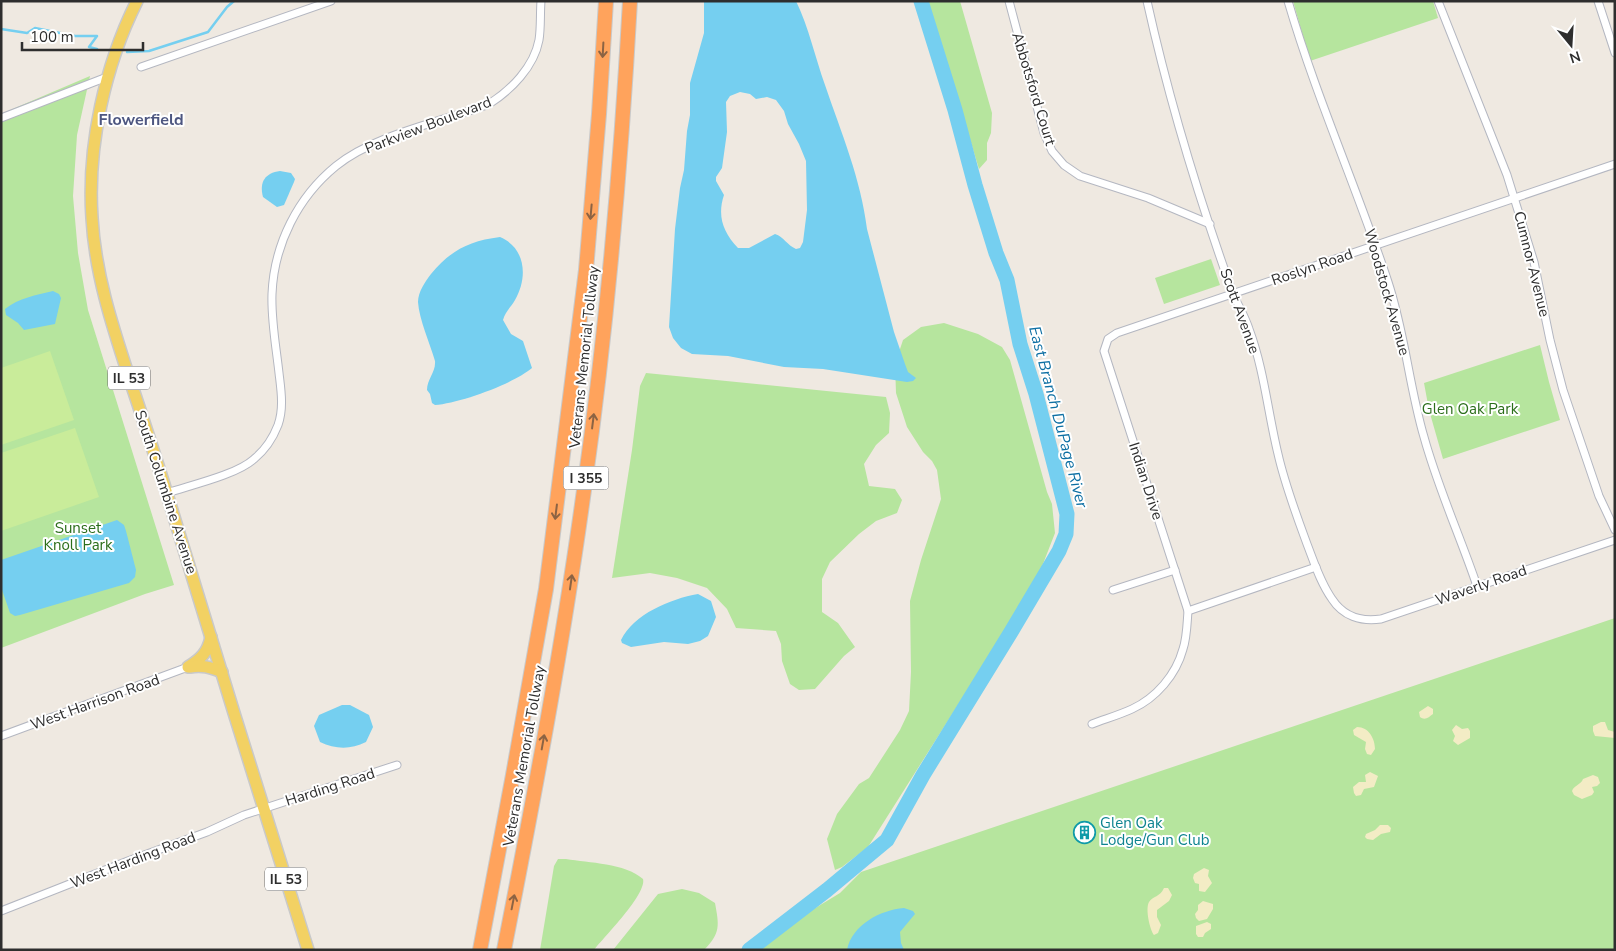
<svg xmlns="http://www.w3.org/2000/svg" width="1616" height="951" font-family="'Nunito Sans',sans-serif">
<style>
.green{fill:#b6e59e}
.sand{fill:#f3ecc5}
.pitch{fill:#c9ec9a}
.water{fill:#75cff0;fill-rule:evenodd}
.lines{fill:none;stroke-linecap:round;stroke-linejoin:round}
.stream{stroke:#75cff0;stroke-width:2.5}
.river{stroke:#75cff0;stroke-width:15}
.minor-casing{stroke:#b4b7c1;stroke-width:9}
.primary-casing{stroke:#c9c9c9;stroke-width:14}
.motorway-casing{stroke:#c9c9c9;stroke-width:16}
.minor{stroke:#fff;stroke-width:7}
.primary{stroke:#f2d163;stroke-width:11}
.motorway{stroke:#ffa35c;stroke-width:14}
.oneway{stroke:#8c6343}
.labels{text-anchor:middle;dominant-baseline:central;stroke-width:4;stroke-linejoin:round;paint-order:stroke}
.shield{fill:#fff;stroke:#6d6d6d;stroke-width:1}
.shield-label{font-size:14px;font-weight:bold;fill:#2e2e2e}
.street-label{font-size:15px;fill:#2e2e2e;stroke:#fff}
.park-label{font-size:15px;fill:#2c6e1b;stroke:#fff}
.culture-label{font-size:15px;fill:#0d838f;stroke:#fff;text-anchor:start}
.neighbourhood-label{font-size:16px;font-weight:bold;fill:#4d5680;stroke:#fff}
.water-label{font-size:16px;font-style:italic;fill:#0d6fa3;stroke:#fff}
</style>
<rect width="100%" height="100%" fill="#efe9e1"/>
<g class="green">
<polygon points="928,1 960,1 992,113 991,133 987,143 987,160 979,169"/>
<polygon points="1293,1 1433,1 1438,18 1310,61"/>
<polygon points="90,76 77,135 73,196 78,253 88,310 174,585 145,594 1,648 1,114"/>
<polygon points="1211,259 1220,285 1164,304 1155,278"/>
<polygon points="944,323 978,334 1002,347 1010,360 1047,492 1052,504 1055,533 1041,569 1018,610 868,847 842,867 835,870 827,839 837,814 859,784 869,778 900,730 909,711 911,672 910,601 921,560 941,499 937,470 932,461 923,452 907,427 896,393 895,364 903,340 921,327"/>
<polygon points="1540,345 1549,382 1560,420 1443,459 1429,410 1424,383"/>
<polygon points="646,373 886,397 890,413 889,433 876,445 864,464 869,486 895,489 902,500 897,513 876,521 859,534 830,562 822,579 822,612 838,623 855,647 844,656 815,689 799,690 790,684 782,661 781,644 776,631 736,628 727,609 707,588 677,578 650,573 612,578 632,450 640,386"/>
<polygon points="1615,618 1615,950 760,950 794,921 840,893 861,872"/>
<path d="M558,859H566C589,863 625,863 643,879C647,894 604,937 594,950H540L554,866Z"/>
<path d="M682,889L699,893L715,903C719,925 721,933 704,950H613L658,894Z"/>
</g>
<g class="sand">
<path d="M1428,706L1433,709V714C1429,717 1425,721 1420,717L1419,712Z"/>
<polygon points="1601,722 1605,722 1608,730 1615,732 1615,738 1595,736 1593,731 1593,726"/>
<polygon points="1456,725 1462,729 1468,728 1470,731 1470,738 1458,745 1453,741 1455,736 1452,730"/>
<path d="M1357,727C1369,727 1375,739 1375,749L1371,755L1367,754L1365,749L1366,742L1354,735L1353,730Z"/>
<polygon points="1370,772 1378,776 1374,787 1364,789 1361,795 1356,796 1354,793 1353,787 1359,782 1366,782 1365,775"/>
<path d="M1593,775L1598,777L1600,783L1597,786L1592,787L1594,792L1592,795L1582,799L1574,795L1572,791C1574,785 1581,785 1583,779Z"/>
<polygon points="1380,825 1388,825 1391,828 1390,832 1381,834 1373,840 1367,839 1365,837 1366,834 1375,830"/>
<polygon points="1204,868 1209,870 1208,876 1212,883 1205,892 1199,891 1199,884 1195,883 1193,878 1194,874"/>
<path d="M1164,888H1168L1172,895L1169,901L1157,910V917L1161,925L1158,933L1154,935C1150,930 1145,909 1149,902C1153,896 1160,897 1164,888Z"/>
<polygon points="1203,901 1213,904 1213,909 1207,919 1199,921 1196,918 1195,914 1198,910 1198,905"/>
<polygon points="1207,922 1211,924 1211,929 1205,933 1203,937 1198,937 1196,934 1196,926"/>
</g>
<g class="pitch">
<polygon points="50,351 74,420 1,445 1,368"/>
<polygon points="75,428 99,497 1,531 1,453"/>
</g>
<g class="water">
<path d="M704,1H796C809,28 815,57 825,85C841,132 861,179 867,229L894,332L905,364L908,372L916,378L913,381L907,382L823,369L784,367L728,356L692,354L681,348L673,338L669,327L675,229L680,188L684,170L687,131L690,115V83L704,33ZM740,92L750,94L756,99L767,97L776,100L784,111L788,124L799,144L806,161L807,210L803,242L800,248L796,249C787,245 784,237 775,234L749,248H738C723,232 717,216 724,195L716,181V177L722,168L727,132L726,102L730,96Z"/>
<path d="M280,171L291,173L295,179L294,182L284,205L277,207L263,197C259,182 265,173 280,171Z"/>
<path d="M500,237C526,248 528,278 515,300C511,307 505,312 503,320L511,334L523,341L532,368C513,384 460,403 435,405L432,403L430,394L427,390C427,379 436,372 435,361C430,344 419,319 418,302C418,292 425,282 431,274C451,250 469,241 500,237Z"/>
<path d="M53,291L59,294L61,298L55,324L24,330L18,323L6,315L5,309C19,298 36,295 53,291Z"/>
<polygon points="117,520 124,525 126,531 136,570 135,577 129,583 20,615 15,616 10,613 1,587 1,560"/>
<path d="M698,594L711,601L716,617L708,636L700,641L688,644L664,642L631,647L622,643L621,640C634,614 670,599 698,594Z"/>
<path d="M342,705H350L369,715L373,727L366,742C350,750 335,749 320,742L314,726L319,715Z"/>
<path d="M904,908L913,911L915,914L900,932L901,943L904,950H847C852,925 880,910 904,908Z"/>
</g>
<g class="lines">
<g class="stream">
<polyline points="1,29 27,33 35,28 75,36 97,36 89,47 97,49"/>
<polyline points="127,52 149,51 208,32 227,7 234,1"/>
</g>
<polyline class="river" points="749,950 827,890 887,840 923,775 1011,632 1059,551 1066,534 1067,514 1036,394 1020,344 1007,280 996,253 975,185 955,110 921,1"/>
<defs>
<g id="minor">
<polyline points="1009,1 1044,133 1052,151 1064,165 1080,176 1148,198 1210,224"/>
<path d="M1147,1C1169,100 1198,196 1232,291C1237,304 1245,316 1249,329C1264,369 1268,413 1278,454C1285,485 1296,514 1307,544C1314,562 1320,582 1332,599C1343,616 1361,622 1381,619L1615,540"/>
<path d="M1288,1C1316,97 1357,188 1388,282C1405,333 1409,386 1424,437C1438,488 1460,536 1477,586"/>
<polyline points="1438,1 1507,175 1534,262 1550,340 1563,390 1599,496 1615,530"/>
<polyline points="1598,1 1615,53"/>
<polyline points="141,67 331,1"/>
<polyline points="1,118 107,77"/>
<path d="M167,493C191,485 236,475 254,459C265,450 273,438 278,425C284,408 281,390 279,373C276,346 271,320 272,294C274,244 298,197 336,166C376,134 442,122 489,104C511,90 534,67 539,40C541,28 540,14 541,1"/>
<polyline points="1113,590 1175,570"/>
<polyline points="1188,611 1316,567"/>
<path d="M1092,724C1105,719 1119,715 1132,709C1156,698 1176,675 1183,649C1187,637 1187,623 1188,611L1104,351L1108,339L1117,333L1615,164"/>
<polyline points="1,736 188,667"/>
<polyline points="1,911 128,861 207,832 244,815 397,765"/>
</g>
<g id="primary">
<path d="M137,1C105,65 87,146 92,218C95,273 112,325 129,377C142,416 155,455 167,494C190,567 211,640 234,713C258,792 283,871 308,950"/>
<path d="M188,667C201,659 208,652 211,637"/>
<path d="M190,667C202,665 210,667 222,672"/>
</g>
<g id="motorway">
<polyline points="480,950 513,775 546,589 586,270 599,114 606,1"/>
<path d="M504,950C534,797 563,644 584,490C607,328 621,165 630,1"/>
</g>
</defs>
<use href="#minor" class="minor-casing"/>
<use href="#primary" class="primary-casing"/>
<use href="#motorway" class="motorway-casing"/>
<use href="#minor" class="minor"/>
<use href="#primary" class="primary"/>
<use href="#motorway" class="motorway"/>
</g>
<defs><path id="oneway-shaft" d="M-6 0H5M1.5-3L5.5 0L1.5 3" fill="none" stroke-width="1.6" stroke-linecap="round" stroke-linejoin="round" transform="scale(1.25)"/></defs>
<g class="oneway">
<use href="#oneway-shaft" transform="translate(603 50) rotate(93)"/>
<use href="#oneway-shaft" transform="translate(591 212) rotate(95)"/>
<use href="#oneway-shaft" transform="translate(593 421) rotate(-83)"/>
<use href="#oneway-shaft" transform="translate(556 512) rotate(97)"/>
<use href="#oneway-shaft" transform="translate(571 582) rotate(-82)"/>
<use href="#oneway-shaft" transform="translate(543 742) rotate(-80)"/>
<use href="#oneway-shaft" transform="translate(513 902) rotate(-79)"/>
</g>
<defs>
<symbol id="building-ring" viewBox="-11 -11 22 22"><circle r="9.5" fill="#fff" stroke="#0f9aa8" stroke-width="1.5"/><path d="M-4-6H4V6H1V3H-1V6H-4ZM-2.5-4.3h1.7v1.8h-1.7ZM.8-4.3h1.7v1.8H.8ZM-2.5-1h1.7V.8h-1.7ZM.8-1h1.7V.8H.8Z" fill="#0f9aa8"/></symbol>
</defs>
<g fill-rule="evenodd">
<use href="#building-ring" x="1072" y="820" width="25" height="25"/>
</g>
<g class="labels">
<g class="shield">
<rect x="108" y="366.5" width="42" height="23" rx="4"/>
<rect x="563.5" y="466.5" width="45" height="23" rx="4"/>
<rect x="265" y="867.5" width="42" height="23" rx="4"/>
</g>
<g class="shield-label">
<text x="129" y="378">IL 53</text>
<text x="586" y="478">I 355</text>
<text x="286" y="879">IL 53</text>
</g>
<g class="street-label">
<text transform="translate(1034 89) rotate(73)">Abbotsford Court</text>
<text transform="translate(428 125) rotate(-21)">Parkview Boulevard</text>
<text transform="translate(1532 264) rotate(76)">Cumnor Avenue</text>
<text transform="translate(1312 267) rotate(-19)">Roslyn Road</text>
<text transform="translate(1387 292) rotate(74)">Woodstock Avenue</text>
<text transform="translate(1240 311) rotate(70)">Scott Avenue</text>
<text transform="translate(584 357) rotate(-84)">Veterans Memorial Tollway</text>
<text transform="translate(1146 481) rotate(72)">Indian Drive</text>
<text transform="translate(166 492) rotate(72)">South Columbine Avenue</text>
<text transform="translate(1481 585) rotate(-19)">Waverly Road</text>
<text transform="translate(95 702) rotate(-20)">West Harrison Road</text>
<text transform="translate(524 756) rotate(-80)">Veterans Memorial Tollway</text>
<text transform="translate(330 787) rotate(-18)">Harding Road</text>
<text transform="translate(133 860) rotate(-21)">West Harding Road</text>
</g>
<g class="park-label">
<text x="1470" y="409">Glen Oak Park</text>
<text x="78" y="528">Sunset<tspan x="78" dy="17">Knoll Park</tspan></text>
</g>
<g class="culture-label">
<text x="1100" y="823">Glen Oak<tspan x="1100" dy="17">Lodge/Gun Club</tspan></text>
</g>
<g class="neighbourhood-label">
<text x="141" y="120">Flowerfield</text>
</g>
<g class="water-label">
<text transform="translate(1058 417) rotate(75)">East Branch DuPage River</text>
</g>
</g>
<rect width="1616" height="951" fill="none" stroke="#2e2e2e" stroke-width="5"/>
<g transform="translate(1571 45) rotate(162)" stroke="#ffffff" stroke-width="4" paint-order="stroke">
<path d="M0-4L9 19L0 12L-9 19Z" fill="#2e2e2e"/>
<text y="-8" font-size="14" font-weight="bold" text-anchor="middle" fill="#2e2e2e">N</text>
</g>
<path d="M22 42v8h121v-8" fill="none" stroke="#2e2e2e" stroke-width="2.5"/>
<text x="30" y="42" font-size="15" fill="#2e2e2e" stroke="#ffffff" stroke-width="4" paint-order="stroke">100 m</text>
</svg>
